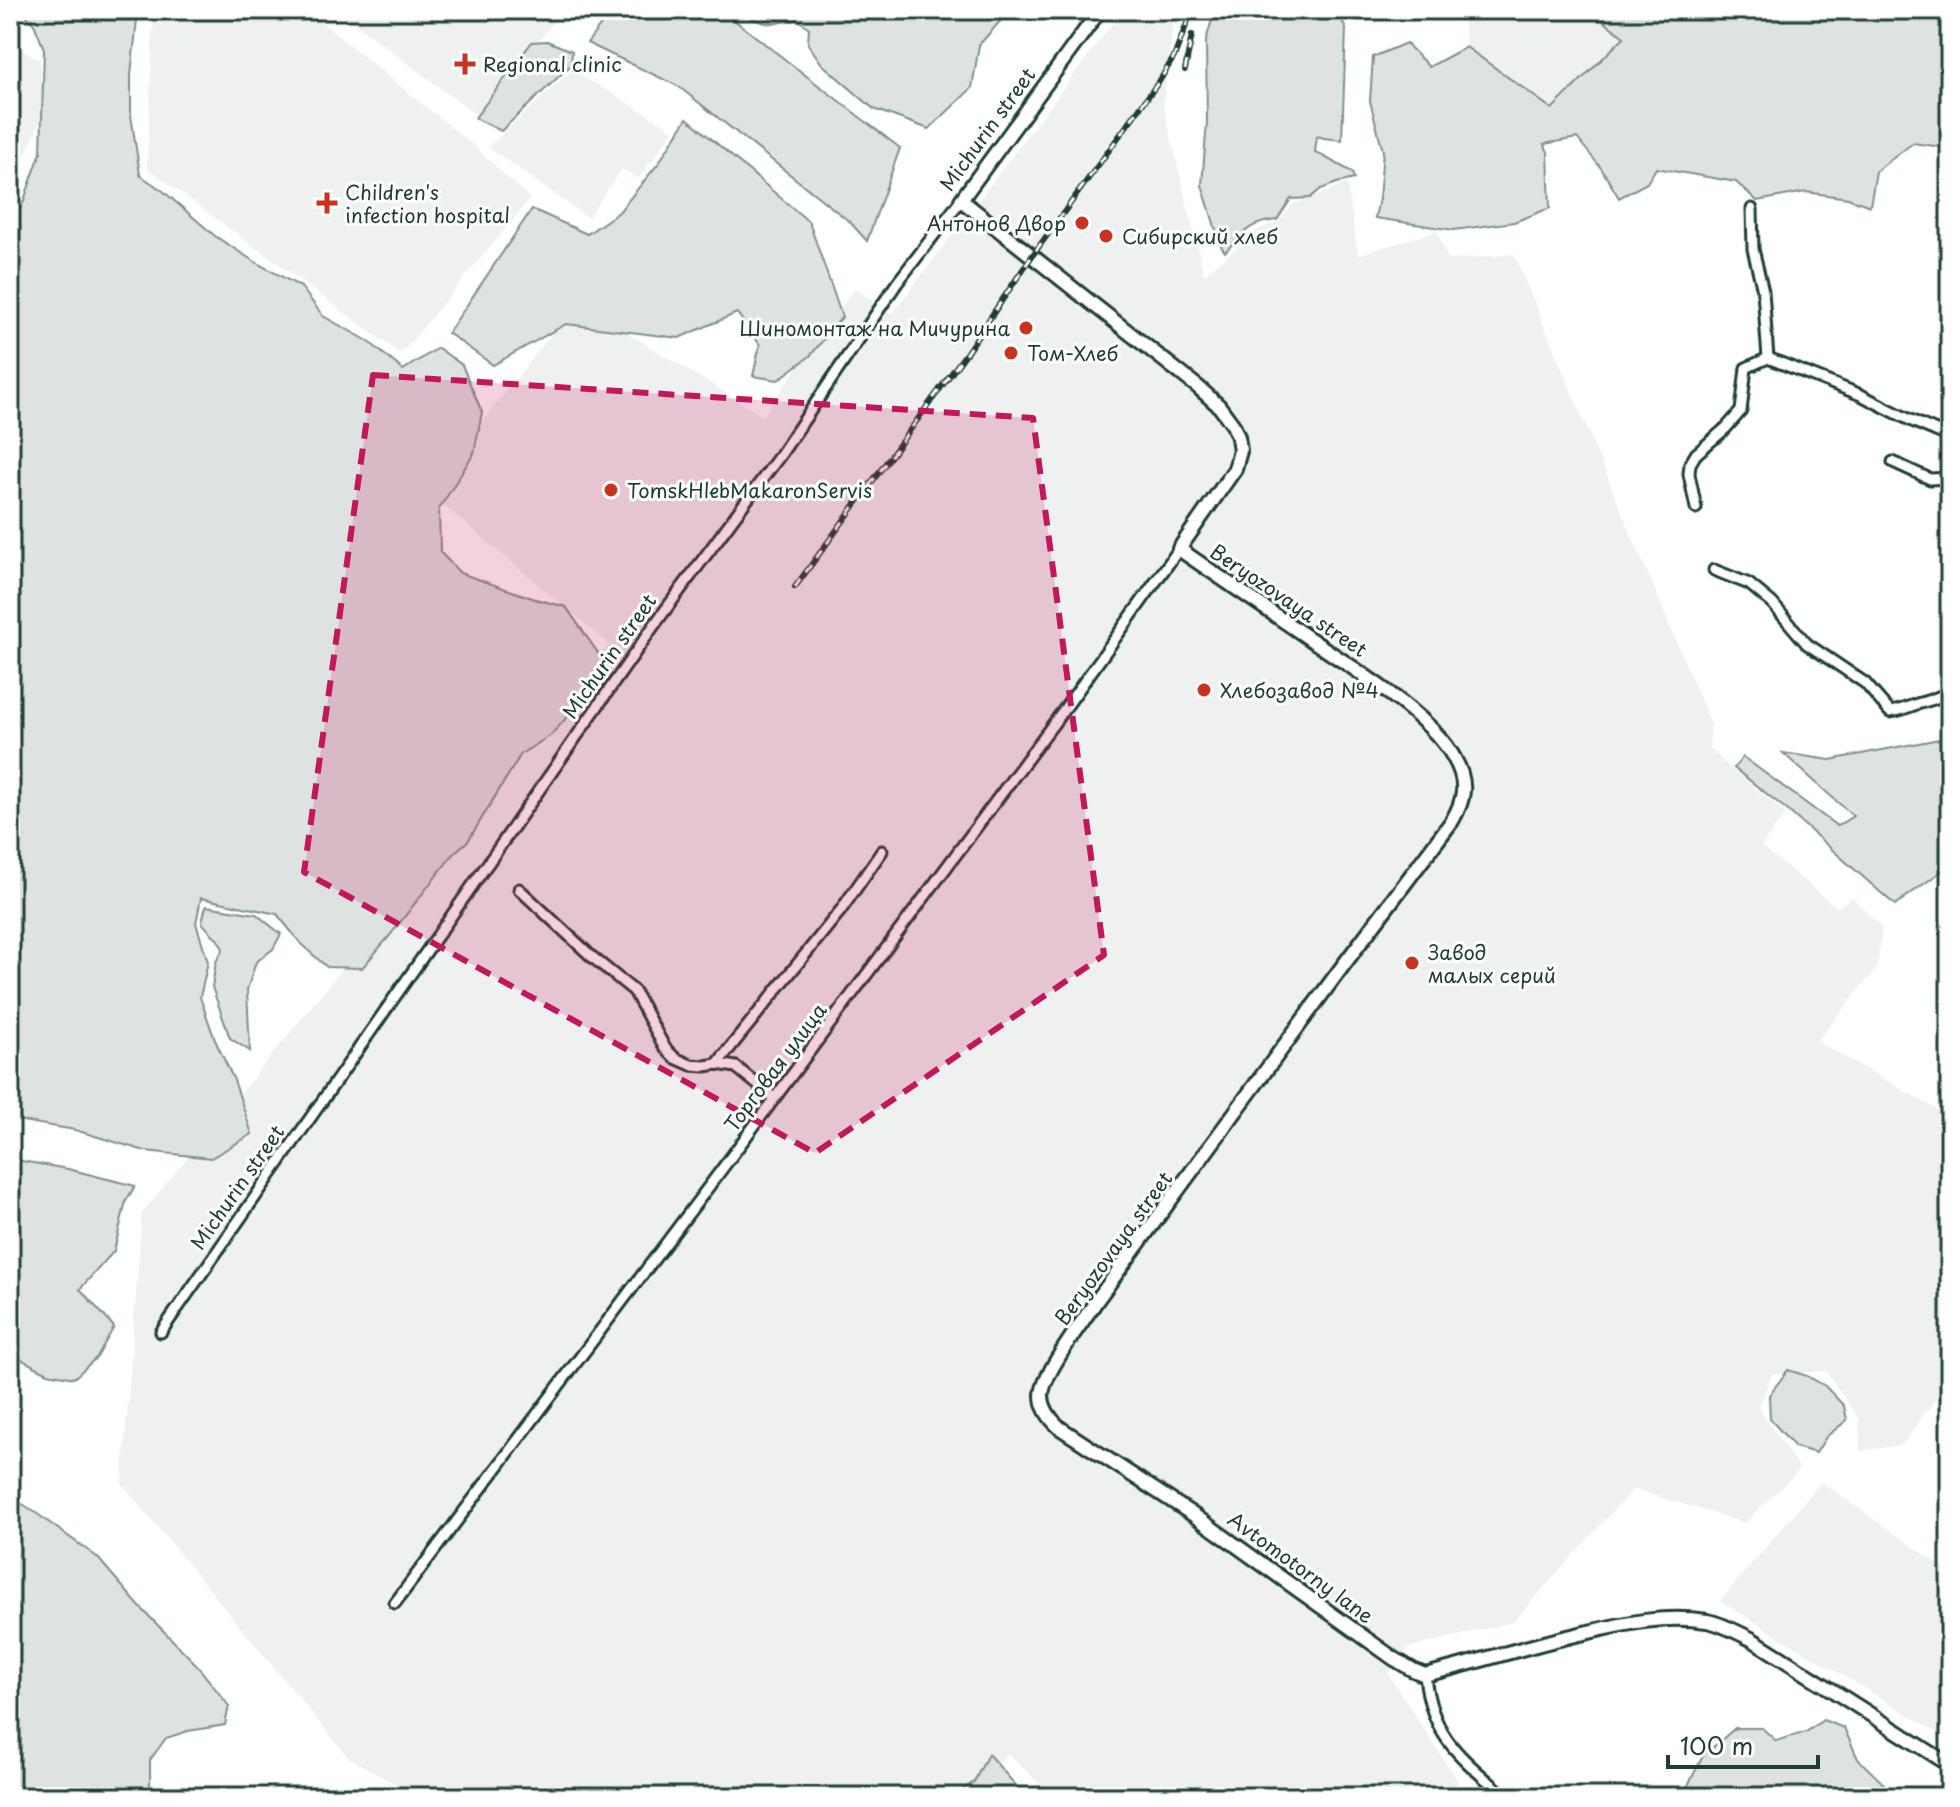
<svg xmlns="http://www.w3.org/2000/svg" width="1960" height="1807" font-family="'Playpen Sans',sans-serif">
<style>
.built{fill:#eef1f0}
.green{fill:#dee3e2;stroke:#7e908b;stroke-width:2}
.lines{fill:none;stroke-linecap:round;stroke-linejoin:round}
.minor-casing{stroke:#1f3d34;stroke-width:15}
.tertiary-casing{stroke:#1f3d34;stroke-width:18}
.minor{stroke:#fff;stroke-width:9}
.tertiary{stroke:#fff;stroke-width:12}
.rail-casing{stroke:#1f3d34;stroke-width:6}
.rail{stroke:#fff;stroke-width:3;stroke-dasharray:9;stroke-linecap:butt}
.marked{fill:#c2185b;fill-opacity:0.2;stroke:#c2185b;stroke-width:6;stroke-dasharray:16 10;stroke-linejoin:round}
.poi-dot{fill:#c8321e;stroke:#fff;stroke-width:3}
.labels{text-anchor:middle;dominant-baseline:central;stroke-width:6;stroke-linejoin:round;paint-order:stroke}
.poi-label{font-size:20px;fill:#1f3d34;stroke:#fff;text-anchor:start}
.street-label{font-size:20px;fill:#1f3d34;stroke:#fff}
</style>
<rect width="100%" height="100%" fill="#fff"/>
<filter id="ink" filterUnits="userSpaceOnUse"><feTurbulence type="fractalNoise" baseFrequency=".0125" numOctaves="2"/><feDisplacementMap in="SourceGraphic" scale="16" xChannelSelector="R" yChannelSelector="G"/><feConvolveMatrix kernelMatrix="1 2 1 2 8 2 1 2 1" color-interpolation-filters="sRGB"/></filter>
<g filter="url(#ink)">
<g class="built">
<polygon points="154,10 306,10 472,144 530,199 401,354 147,168"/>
<polygon points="337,10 563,10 480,118"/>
<polygon points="1123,10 1174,10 1163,104 1204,275 1259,229 1279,222 1293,204 1312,198 1347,183 1358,255 1437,231 1448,260 1514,254 1711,725 1709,747 1726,764 1786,814 1761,846 1837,908 1852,897 1882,928 1877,968 1817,1041 1950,1117 1950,1379 1902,1445 1860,1451 1859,1419 1826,1371 1772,1374 1758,1408 1800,1469 1745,1523 1633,1489 1513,1622 1408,1648 1388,1674 1459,1783 1441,1797 1054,1797 1007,1753 975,1797 417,1797 348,1757 122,1484 142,1213 609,644 427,491 577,302 763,416 855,288 892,314"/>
<polygon points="1463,10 1589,10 1624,37 1552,109 1466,47"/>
<polygon points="10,43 40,60 44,114 12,184 10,185"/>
<polygon points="572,70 674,130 638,179 622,169 588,218 488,147"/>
<polygon points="1821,1482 1950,1572 1950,1740 1720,1601"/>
</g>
<g class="green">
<polygon points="21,10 138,10 131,75 131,115 140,175 163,191 215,236 255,262 301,287 323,316 368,341 403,370 438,348 462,365 482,412 474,453 439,509 440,552 460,573 535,599 566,607 605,663 581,702 551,735 521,754 468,841 455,852 387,939 362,968 327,967 302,945 277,914 201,898 196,923 208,962 200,997 215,1040 234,1080 252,1134 211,1158 145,1151 75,1130 10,1119 10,226 23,203 41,152 44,49 34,24"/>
<polygon points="612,10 721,10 900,148 867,241 850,222 678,86 587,43"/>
<path d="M738,10H1010L979,45L972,88L929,129L874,109L822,64L808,44L809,28L797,19C768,26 764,26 738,10Z"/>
<path d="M1215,10H1337L1346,29L1342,140L1324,138L1317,136L1315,152L1352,172L1354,179L1337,183L1321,189L1310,198L1291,199L1277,220C1250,222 1243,233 1225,252L1221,246L1202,185L1207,122L1206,40Z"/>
<polygon points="1589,10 1950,10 1950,148 1913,143 1876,171 1870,206 1848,198 1806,192 1757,201 1736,182 1656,168 1647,183 1619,198 1601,168 1577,138 1544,144 1548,152 1550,208 1514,222 1454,230 1375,218 1379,199 1383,151 1370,101 1373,57 1406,43 1429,67 1466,47 1552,109 1624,37"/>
<polygon points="547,41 572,51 571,65 501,131 475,118 532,42"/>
<polygon points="687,118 809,222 842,317 810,356 778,380 753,376 760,345 737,313 679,338 566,324 493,365 448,333 532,209 587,234 619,212 658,164"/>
<polygon points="1950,737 1950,865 1895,905 1787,810 1734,768 1743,757 1837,826 1853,816 1783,753 1830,760"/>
<path d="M206,906L256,914L281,934L273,949L256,962L247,990L250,1051L230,1038L212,987L216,962L223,949C218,936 210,934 202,922Z"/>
<polygon points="10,1159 68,1169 135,1186 126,1201 114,1251 80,1289 114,1327 97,1357 74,1378 48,1373 10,1354"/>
<polygon points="1788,1370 1807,1376 1825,1386 1844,1406 1847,1420 1826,1437 1816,1453 1795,1447 1770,1419 1769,1395"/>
<polygon points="10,1497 29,1508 97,1557 140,1607 195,1663 229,1706 225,1725 188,1731 166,1738 150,1760 150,1795 141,1797 10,1797"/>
<polygon points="1823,1720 1844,1728 1858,1759 1894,1794 1893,1797 1682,1797 1703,1756 1735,1728 1762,1728 1776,1741 1806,1732"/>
<polygon points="988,1754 1019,1789 1030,1797 951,1797 974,1782"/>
</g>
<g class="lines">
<defs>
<g id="minor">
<polyline points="1752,209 1753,249 1763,291 1768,358"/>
<polyline points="1893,462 1930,479 1950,478"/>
<polyline points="1696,508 1689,474 1690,464 1696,454 1726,428 1741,411 1746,368 1768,358 1861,395 1910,420 1950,437"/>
<path d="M1714,570L1749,584L1772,603L1807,644L1865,683L1890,712C1900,711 1908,707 1917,704C1930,700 1938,699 1950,691"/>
<polyline points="519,889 591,956 634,991 665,1048 675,1058 691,1065 705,1066 717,1064 736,1067 774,1098"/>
<polyline points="717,1064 841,910 882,851"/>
<polyline points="161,1332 655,624 781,454 897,283 961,200"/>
<polyline points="395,1603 719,1173 1071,700 1179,549"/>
<path d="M1425,1675C1431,1738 1462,1758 1506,1797"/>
</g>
<path id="tertiary" d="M1100,10L961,200L1198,387L1219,406L1233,425L1238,437L1240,451L1235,469L1179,549C1227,582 1276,616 1325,649C1364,676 1432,717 1454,758C1468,782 1465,799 1452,821L1339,971L1097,1300C1084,1320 1043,1373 1042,1395C1042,1409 1050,1419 1060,1428L1195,1516L1393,1658L1413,1670L1425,1675C1477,1662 1528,1646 1580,1634C1623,1624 1663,1614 1707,1621C1723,1624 1739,1633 1753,1640L1950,1765"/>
</defs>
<use href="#minor" class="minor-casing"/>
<use href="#tertiary" class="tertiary-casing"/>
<use href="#minor" class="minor"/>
<use href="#tertiary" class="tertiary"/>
<defs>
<g id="rail">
<polyline points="1185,70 1192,35"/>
<polyline points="795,587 967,352 1032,256 1160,80 1174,57 1192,10"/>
</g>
</defs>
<use href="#rail" class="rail-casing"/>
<use href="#rail" class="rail"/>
</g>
</g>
<path class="marked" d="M373,375L1033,418L1104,955L815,1153L304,872Z"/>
<g class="poi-dot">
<path d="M461 52h8v8h8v8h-8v8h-8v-8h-8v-8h8z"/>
<path d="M323 191h8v8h8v8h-8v8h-8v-8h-8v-8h8z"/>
<circle cx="1082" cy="223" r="8"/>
<circle cx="1106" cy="236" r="8"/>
<circle cx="1026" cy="328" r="8"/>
<circle cx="1011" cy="353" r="8"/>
<circle cx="611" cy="490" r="8"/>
<circle cx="1204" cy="690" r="8"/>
<circle cx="1412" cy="963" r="8"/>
</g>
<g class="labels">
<g class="poi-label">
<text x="483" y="64">Regional clinic</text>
<text x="345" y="192">Children's<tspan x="345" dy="23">infection hospital</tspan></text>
<text x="1066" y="223" text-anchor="end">Антонов Двор</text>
<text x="1122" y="236">Сибирский хлеб</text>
<text x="1010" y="328" text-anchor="end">Шиномонтаж на Мичурина</text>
<text x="1027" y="353">Том-Хлеб</text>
<text x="627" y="490">TomskHlebMakaronServis</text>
<text x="1220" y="690">Хлебозавод №4</text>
<text x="1428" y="952">Завод<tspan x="1428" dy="23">малых серий</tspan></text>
</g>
<g class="street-label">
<text transform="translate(987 129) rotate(-54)">Michurin street</text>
<text transform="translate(1289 600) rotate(34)">Beryozovaya street</text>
<text transform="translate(609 656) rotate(-55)">Michurin street</text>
<text transform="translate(775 1067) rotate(-53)">Торговая улица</text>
<text transform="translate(237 1187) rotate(-55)">Michurin street</text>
<text transform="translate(1113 1248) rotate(-54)">Beryozovaya street</text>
<text transform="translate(1301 1567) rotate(36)">Avtomotorny lane</text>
</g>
</g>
<rect width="1960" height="1807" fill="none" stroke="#fff" stroke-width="40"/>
<rect x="20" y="20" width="1920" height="1767" fill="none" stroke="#1f3d34" stroke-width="3" filter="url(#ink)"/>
<path d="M1668 1755v12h150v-12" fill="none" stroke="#1f3d34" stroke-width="4"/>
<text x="1680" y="1755" font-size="24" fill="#1f3d34" stroke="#ffffff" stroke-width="6" paint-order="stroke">100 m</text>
</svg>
